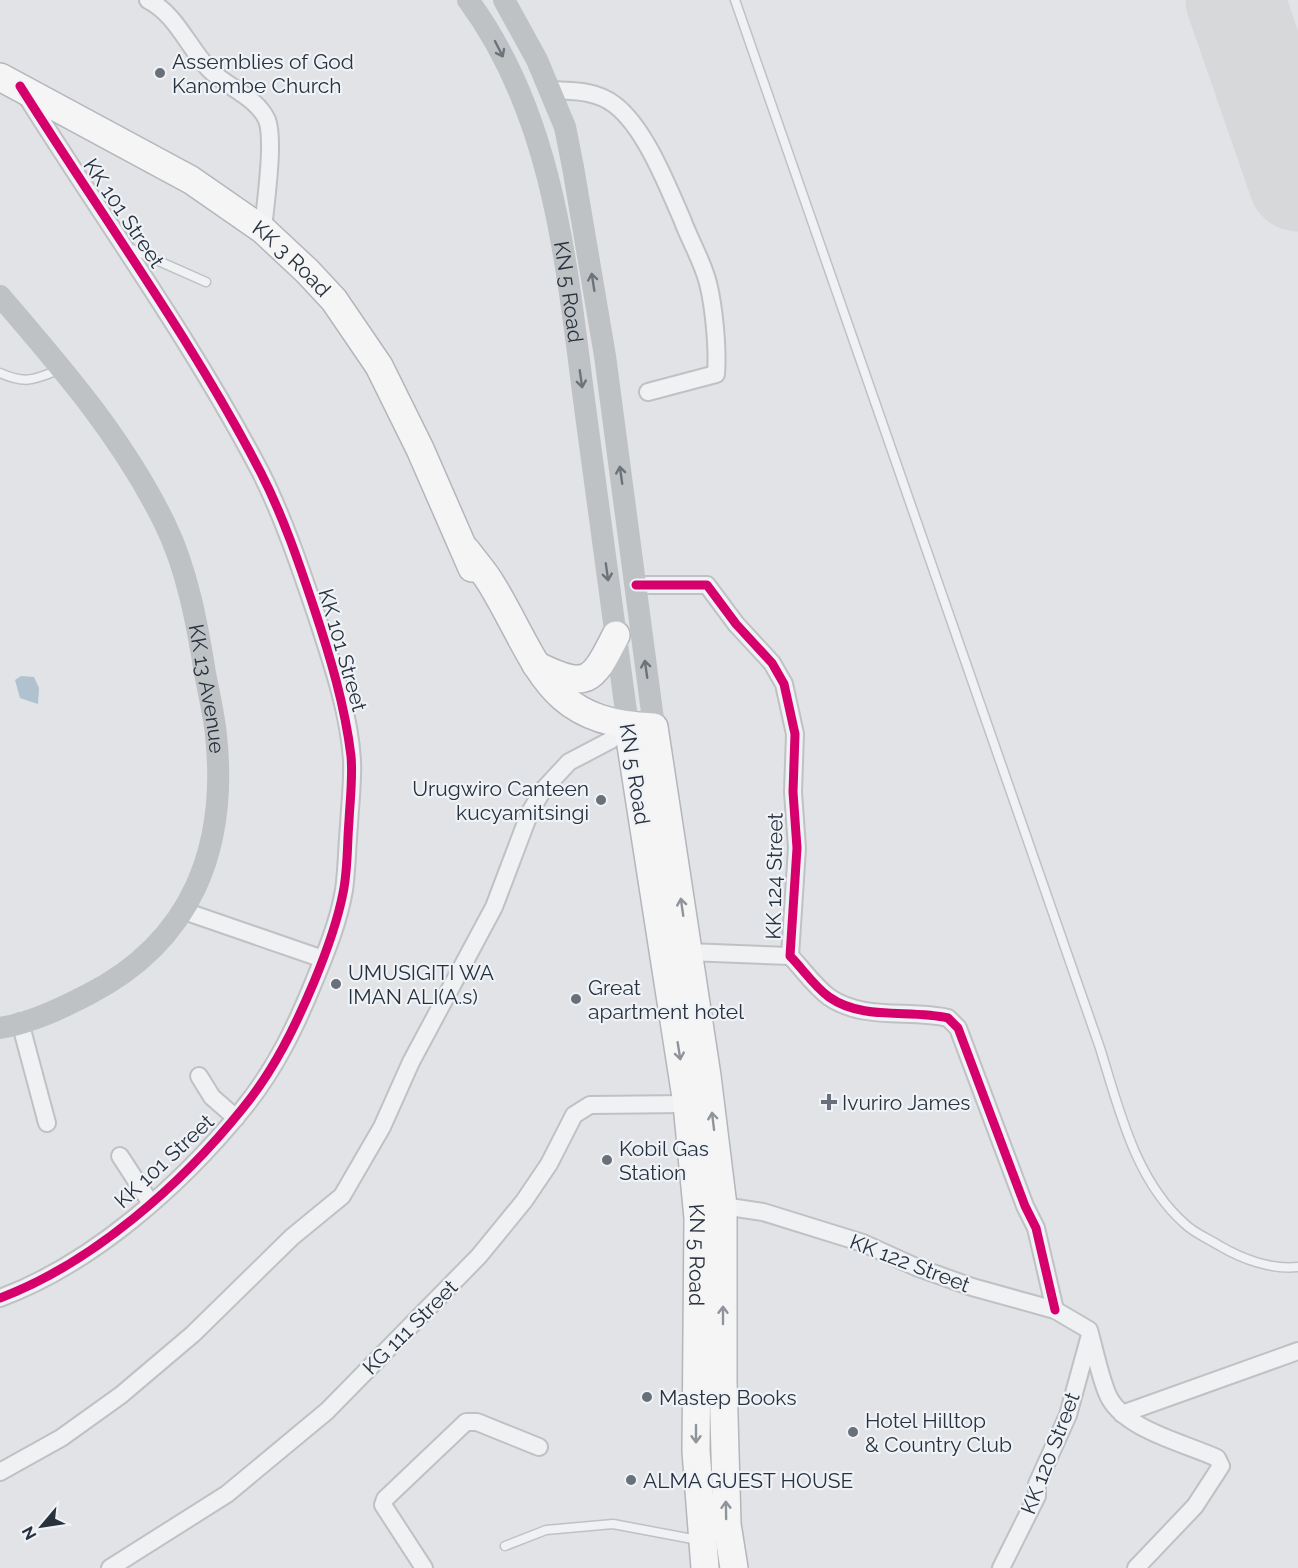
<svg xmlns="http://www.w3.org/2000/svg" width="1298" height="1568" font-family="Raleway,sans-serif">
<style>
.water{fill:#b0c2d0}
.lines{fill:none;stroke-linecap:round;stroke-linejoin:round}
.runway{stroke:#d6d8da;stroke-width:99}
.service-casing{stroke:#bfc1c4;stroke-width:11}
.minor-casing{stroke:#bfc1c4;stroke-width:20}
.trunk-casing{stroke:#b3b6bb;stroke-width:30}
.service{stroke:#f0f1f3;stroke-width:8}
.minor{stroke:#f0f1f3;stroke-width:16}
.secondary{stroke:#bfc2c5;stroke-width:22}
.trunk{stroke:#f5f5f6;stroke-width:27}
.cycleway-casing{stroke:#eff2f6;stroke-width:13}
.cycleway{stroke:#d6006c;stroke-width:9}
.oneway{stroke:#6c737b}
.oneway2{stroke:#8e949a}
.poi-dot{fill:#697079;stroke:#eff2f6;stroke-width:2}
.labels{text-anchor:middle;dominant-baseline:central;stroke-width:4.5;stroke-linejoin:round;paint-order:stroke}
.poi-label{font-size:21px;fill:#28323f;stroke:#eff2f6;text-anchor:start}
.street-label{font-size:21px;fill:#28323f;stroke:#eff2f6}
</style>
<rect width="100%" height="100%" fill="#e1e3e6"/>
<polygon class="water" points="21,676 34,677 39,688 38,704 20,698 15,680"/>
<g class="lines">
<polyline class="runway" points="1235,0 1298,182"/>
<defs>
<g id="service">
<path d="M735,0L1100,1048C1119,1109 1135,1180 1185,1224C1194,1233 1209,1239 1220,1246C1242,1259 1272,1270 1298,1267"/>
<polyline points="127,247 206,282"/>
<path d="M0,373C27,385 35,379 61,369"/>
<polyline points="505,1546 546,1530 613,1524 698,1540"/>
</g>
<g id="minor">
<path d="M148,0C176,14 188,47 209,69C226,87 257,97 267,120C275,141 265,205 263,230"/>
<path d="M549,90C572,91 596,90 615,105C645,128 667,185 682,219C690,241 702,260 708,283C714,307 718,349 716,374L648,392"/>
<path d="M636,585H707L736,624L772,663L784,684L795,734L793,792L797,848L790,956C802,968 814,986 829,997C863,1021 910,1009 948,1018L958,1028L1025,1206L1036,1228L1055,1310"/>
<polyline points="184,911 323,959"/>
<polyline points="688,952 790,956"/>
<polyline points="20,1022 47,1123"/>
<polyline points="199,1076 212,1097 236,1118"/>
<polyline points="120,1156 150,1202"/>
<path d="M723,1206L763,1212L863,1243L916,1267L972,1287L1055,1310L1089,1330C1095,1351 1099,1373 1107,1393C1121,1429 1185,1443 1217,1458L1221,1466L1195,1506L1136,1568"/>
<path d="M0,1298C92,1264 181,1185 242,1110C275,1070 296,1026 315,979C327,950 339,920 344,890C347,869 347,846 349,825C350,804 353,782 352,760C349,711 331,660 316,614C300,567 283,517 261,473C192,341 104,220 25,94"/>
<polyline points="1122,1414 1298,1351"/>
<polyline points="0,1472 61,1438 121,1395 193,1334 292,1237 342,1196 382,1127 411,1062 494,907 530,812 543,790 569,762 611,740"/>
<polyline points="110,1568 227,1494 327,1411 479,1256 524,1201 549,1164 574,1115 590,1105 687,1104"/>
<polyline points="424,1568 383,1505 385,1499 466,1422 477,1422 539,1447"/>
<polyline points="1001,1568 1037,1496 1037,1484 1068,1415 1090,1335"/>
</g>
<g id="trunk">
<path id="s3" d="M0,77L191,180L263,230L307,271L334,300L379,366L420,449L472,568"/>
<path d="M467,551C475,562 485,573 492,585C539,663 546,724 654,727L707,1076L723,1206V1381L727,1524L734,1568"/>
<path d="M536,665C587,690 592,683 616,635"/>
<path id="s4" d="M628,726L687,1104L698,1218L696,1451L705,1568"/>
</g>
</defs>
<use href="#service" class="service-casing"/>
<use href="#minor" class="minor-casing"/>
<use href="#trunk" class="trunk-casing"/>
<use href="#service" class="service"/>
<use href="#minor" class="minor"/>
<g class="secondary">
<path id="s1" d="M468,0C556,119 567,272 586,415C600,519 614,622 628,726"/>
<polyline points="504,0 537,60 565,127 573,167 605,356 654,727"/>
<path id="s2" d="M0,296C62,368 123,438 165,524C187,569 197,623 205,673C209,694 214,715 216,735C228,848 192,941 89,994C62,1008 31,1023 0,1028"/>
</g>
<use href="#trunk" class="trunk"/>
<defs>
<g id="cycleway">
<path d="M636,585H707L736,624L772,663L784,684L795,734L793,792L797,848L790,956C802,968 814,986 829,997C863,1021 910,1009 948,1018L958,1028L1025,1206L1036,1228L1055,1310"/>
<path d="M0,1298C93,1263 182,1184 243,1108C274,1070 295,1027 314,982C326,953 337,924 343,893C348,870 347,844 349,821C350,800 353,777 351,756C345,706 330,656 314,608C299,563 283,516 261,473C191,338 101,215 20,86"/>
</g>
</defs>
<use href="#cycleway" class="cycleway-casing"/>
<use href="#cycleway" class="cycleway"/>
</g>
<defs><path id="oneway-shaft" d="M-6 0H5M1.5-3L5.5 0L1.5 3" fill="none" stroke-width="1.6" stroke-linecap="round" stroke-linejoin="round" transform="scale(1.5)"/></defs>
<g class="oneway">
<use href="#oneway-shaft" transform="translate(499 49) rotate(63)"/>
<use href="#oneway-shaft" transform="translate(593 282) rotate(-99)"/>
<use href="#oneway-shaft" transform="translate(581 379) rotate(82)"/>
<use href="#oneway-shaft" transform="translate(621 475) rotate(-98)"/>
<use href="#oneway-shaft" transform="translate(607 572) rotate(82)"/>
<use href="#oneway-shaft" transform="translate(646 669) rotate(-98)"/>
</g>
<g class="oneway2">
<use href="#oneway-shaft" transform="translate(682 907) rotate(-98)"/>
<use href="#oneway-shaft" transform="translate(679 1051) rotate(81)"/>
<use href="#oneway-shaft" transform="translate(713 1121) rotate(-97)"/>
<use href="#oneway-shaft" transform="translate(723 1315) rotate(-90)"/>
<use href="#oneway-shaft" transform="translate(696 1434) rotate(90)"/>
<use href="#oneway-shaft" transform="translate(726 1510) rotate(-91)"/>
</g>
<g class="poi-dot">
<circle cx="160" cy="73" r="6"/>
<circle cx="601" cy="800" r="6"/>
<circle cx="336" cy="984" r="6"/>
<circle cx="576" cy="999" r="6"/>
<path d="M826 1093h6v6h6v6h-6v6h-6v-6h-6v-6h6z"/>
<circle cx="607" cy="1160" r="6"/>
<circle cx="647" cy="1397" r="6"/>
<circle cx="853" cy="1432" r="6"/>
<circle cx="631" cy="1480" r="6"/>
</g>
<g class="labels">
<g class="poi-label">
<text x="172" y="61">Assemblies of God<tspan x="172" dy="24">Kanombe Church</tspan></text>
<text x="589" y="788" text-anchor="end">Urugwiro Canteen<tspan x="589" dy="24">kucyamitsingi</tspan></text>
<text x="348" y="972">UMUSIGITI WA<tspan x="348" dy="24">IMAN ALI(A.s)</tspan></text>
<text x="588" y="987">Great<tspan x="588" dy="24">apartment hotel</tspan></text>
<text x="842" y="1102">Ivuriro James</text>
<text x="619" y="1148">Kobil Gas<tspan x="619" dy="24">Station</tspan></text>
<text x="659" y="1397">Mastep Books</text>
<text x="865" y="1420">Hotel Hilltop<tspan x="865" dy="24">&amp; Country Club</tspan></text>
<text x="643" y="1480">ALMA GUEST HOUSE</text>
</g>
<g class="street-label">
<text transform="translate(124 213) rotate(56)">KK 101 Street</text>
<text stroke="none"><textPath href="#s3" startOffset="345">KK 3 Road</textPath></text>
<text stroke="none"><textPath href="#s1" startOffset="312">KN 5 Road</textPath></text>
<text transform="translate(343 650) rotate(74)">KK 101 Street</text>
<text stroke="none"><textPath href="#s2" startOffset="453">KK 13 Avenue</textPath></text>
<text transform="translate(635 774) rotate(81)">KN 5 Road</text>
<text transform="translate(774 876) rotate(-89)">KK 124 Street</text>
<text transform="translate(164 1161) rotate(-43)">KK 101 Street</text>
<text stroke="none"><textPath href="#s4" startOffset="534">KN 5 Road</textPath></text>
<text transform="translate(910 1263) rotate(21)">KK 122 Street</text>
<text transform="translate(410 1327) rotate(-45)">KG 111 Street</text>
<text transform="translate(1050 1453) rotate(-69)">KK 120 Street</text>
</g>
</g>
<g transform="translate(42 1526) rotate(241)" stroke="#eff2f6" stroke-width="4.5" paint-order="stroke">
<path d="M0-4.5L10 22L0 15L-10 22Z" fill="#28323f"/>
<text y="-9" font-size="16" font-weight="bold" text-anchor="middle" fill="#28323f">N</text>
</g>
</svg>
